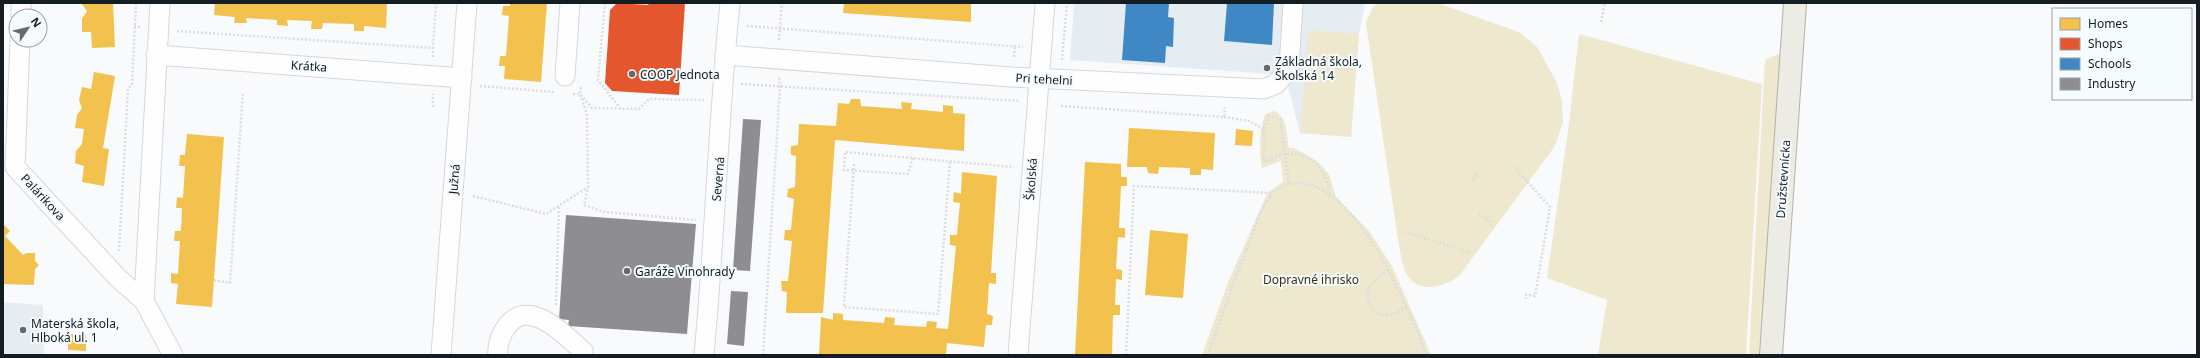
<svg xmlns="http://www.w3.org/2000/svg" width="2200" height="358" font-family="'Noto Sans',sans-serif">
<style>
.built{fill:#e5edf2}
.green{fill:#eee8ce}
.homes{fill:#f2c14e}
.shops{fill:#e4572e}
.schools{fill:#3f88c5}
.industry{fill:#8d8d92}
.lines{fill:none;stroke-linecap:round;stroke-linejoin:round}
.minor-casing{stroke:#d3d8dd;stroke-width:21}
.major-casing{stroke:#b2b1a3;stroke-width:24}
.path{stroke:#dbdcdd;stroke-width:2.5;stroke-dasharray:2 2;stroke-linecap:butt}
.minor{stroke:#fefeff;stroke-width:19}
.major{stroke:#edece4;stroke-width:22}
.poi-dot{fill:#646a6e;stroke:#f6fbfe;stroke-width:1.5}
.labels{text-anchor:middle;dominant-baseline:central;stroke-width:4;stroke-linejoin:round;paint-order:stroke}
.poi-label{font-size:12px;fill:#141d22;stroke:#f6fbfe;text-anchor:start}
.street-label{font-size:12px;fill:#141d22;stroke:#f6fbfe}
.park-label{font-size:12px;fill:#393112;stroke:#f6fbfe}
</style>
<rect width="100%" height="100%" fill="#f8fafc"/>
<g class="built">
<polygon points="1074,3 1365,3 1359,34 1351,137 1300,133 1285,75 1070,60"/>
<polygon points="3,302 43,305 44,355 3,355"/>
</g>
<g class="green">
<path d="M1378,3H1438L1521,33L1537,47L1557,83L1562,101L1563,122L1555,146L1459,276C1445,287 1417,295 1406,273C1402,266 1401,254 1399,246L1366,23L1373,7Z"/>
<polygon points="1308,30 1359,34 1351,137 1300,133"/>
<polygon points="1579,34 1762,84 1746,355 1598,355 1607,300 1547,278 1569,124"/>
<polygon points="1803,43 1782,355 1749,355 1765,60"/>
<path d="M1274,111C1288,117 1286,134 1289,148H1294L1317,161L1329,174L1336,197L1369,231L1392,266L1431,355H1202L1229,280L1268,192L1283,182L1281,161L1262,168C1259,151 1259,130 1265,114Z"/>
</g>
<g class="homes">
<polygon points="81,3 113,3 115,47 92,48 91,32 82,32 82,19 87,11"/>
<polygon points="215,3 387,3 386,28 364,26 364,31 354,31 354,24 323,23 322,29 311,29 312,21 287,20 288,26 277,25 277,20 246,18 247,23 234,23 235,17 214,15"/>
<polygon points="510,3 547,3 541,82 504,79 505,66 499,66 500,56 506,56 509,16 502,15 503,6 510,6"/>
<polygon points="844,3 971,3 971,22 843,13"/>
<polygon points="94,72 115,76 103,148 109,149 104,186 82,182 84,166 75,163 76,151 82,144 84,129 75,128 77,115 82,108 79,100 82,87 91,89"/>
<polygon points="851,99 860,99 861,106 902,109 901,102 912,103 911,109 943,112 943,105 953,106 953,113 965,114 964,151 835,140 823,313 786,313 787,292 782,291 781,281 788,281 792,241 784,240 785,230 791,230 794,199 787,197 788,189 795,187 796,156 791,155 791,146 798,145 799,124 836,126 838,103 849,104"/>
<polygon points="1129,128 1215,133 1213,170 1201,169 1201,175 1190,175 1190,168 1159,167 1158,174 1148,173 1147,167 1127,167"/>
<polygon points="1236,129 1253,131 1252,146 1235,145"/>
<polygon points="187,134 224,137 212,307 176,304 178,284 171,283 171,273 178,274 180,241 174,241 175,231 181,231 182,208 176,208 177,197 183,198 185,166 179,166 180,155 185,155"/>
<polygon points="1085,162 1121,164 1121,177 1127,177 1127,186 1121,186 1119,228 1125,228 1125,238 1118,237 1116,269 1122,270 1122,280 1116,279 1115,305 1120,305 1120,315 1113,315 1112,355 1075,355"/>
<polygon points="962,172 997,176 991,273 996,273 996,284 989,283 987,314 993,316 992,325 986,325 984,347 947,343 946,355 819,355 821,317 833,320 833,313 843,314 843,320 884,323 885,317 895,318 894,325 926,327 927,321 937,322 936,328 948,329 956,246 950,245 950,235 957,235 960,203 953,202 954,192 961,194"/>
<polygon points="3,224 10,231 5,236 23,255 26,253 35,253 35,261 39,265 35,269 34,285 3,284"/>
<polygon points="1150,230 1188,234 1183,298 1145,295"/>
<polygon points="68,334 86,334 86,351 68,350"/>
</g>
<polygon class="shops" points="617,3 648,5 649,3 685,3 679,95 612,91 605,83 610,10"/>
<g class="schools">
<polygon points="1126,3 1169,3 1168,17 1174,18 1173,47 1166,46 1165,63 1122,60"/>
<polygon points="1227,3 1274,3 1272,45 1224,41"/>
</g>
<g class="industry">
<polygon points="743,119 761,120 750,271 733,270"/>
<polygon points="566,215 696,224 687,334 568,326 569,320 559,319"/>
<polygon points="731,291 748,292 744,346 727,344"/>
</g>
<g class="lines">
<defs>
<g id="minor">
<polyline points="160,3 144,301 173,355"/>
<polyline points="21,16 21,3"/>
<polyline points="20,40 15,167 118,278 144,301"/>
<polyline points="156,55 462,78"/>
<polyline points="725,55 1011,77 1264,89 1276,84 1289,69 1293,3"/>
<polyline points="565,76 570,3"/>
<polyline points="441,355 467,3"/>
<path d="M498,355C497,344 500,335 507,326C530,296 565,336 583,351V355"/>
<path d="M704,355C715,238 718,120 730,3"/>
<polyline points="1018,355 1045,3"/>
</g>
<polyline id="major" points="1771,355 1795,3"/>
</defs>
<use href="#minor" class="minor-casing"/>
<use href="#major" class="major-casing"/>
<g class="path">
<polyline points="605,3 598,80 620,108"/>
<polyline points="1601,22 1605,3"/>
<polyline points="134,26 140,27"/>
<polyline points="747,26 1023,47"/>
<polyline points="177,31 433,48 436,3"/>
<polyline points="779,40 782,3"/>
<polyline points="433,57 433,48"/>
<polyline points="1014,57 1015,46"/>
<polyline points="1062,60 1067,3"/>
<polyline points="741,84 1020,101"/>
<polyline points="480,86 555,92"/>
<polyline points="581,87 580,94 587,115 588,187 584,205 604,212 696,220"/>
<polyline points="573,94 580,94 592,108 639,109 649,99 704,100"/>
<polyline points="1061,106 1224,117 1225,107"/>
<polyline points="433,107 433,94"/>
<polyline points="1224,117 1249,121 1264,129"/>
<polyline points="913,158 908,174 844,170 845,152 1014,167"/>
<polyline points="854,164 844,307 938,314 950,162"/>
<polyline points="1514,167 1550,207 1535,296 1526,295 1526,299"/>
<polyline points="1473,180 1478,172"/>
<path d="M1289,183L1280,118L1269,116L1264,129V162C1271,159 1279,154 1287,154C1311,151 1326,171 1330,193"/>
<polyline points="473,196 546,214 588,187"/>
<polyline points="1479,214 1491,222"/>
<polyline points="1405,232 1469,252"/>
<polyline points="119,251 128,89 132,84 136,3"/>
<path d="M1388,270C1382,275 1369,283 1368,292C1367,297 1369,304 1371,307C1381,321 1394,314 1407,307"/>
<polyline points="214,280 230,283 243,92"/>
<polyline points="556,305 559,205"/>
<polyline points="763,355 780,87 779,77"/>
<polyline points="1126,355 1134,186 1272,193"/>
<path d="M1208,355C1221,318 1234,281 1249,244C1255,227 1260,209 1271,195C1278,187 1289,183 1298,183C1358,184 1407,307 1427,355"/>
</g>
<use href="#minor" class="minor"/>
<use href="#major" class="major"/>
</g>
<g class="poi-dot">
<circle cx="1267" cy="68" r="4"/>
<circle cx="632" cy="74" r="4"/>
<circle cx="627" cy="271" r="4"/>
<circle cx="23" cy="330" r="4"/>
</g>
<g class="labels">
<g class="poi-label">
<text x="1275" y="61">Základná škola,<tspan x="1275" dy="14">Školská 14</tspan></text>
<text x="640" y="74">COOP Jednota</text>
<text x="635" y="271">Garáže Vinohrady</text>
<text x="31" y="323">Materská škola,<tspan x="31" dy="14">Hlboká ul. 1</tspan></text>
</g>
<g class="street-label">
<text transform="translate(309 66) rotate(4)">Krátka</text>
<text transform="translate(1044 79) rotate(3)">Pri tehelni</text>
<text transform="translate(454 179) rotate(-85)">Južná</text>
<text transform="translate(718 179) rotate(-85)">Severná</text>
<text transform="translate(1031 179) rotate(-86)">Školská</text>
<text transform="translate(1783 179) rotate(-86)">Družstevnícka</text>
<text transform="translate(43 197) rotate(47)">Palárikova</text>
</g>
<g class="park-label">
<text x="1311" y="279">Dopravné ihrisko</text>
</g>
</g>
<rect width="2200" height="358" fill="none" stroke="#141d22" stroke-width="8"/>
<rect x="2052" y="8" width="140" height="92" fill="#f6fbfe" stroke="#9ca2a6"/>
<rect x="2060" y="18" width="20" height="12" fill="#f2c14e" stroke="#9ca2a6"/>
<text x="2088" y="28" font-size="12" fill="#141d22">Homes</text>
<rect x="2060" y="38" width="20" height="12" fill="#e4572e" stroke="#9ca2a6"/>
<text x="2088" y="48" font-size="12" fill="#141d22">Shops</text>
<rect x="2060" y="58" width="20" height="12" fill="#3f88c5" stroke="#9ca2a6"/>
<text x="2088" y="68" font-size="12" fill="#141d22">Schools</text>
<rect x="2060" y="78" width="20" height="12" fill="#8d8d92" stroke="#9ca2a6"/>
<text x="2088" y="88" font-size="12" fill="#141d22">Industry</text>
<g transform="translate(28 28) rotate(55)"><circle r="19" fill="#f6fbfe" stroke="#9ca2a6"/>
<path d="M0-3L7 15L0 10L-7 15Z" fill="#646a6e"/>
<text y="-6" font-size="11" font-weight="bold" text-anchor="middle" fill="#141d22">N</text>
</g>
</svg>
